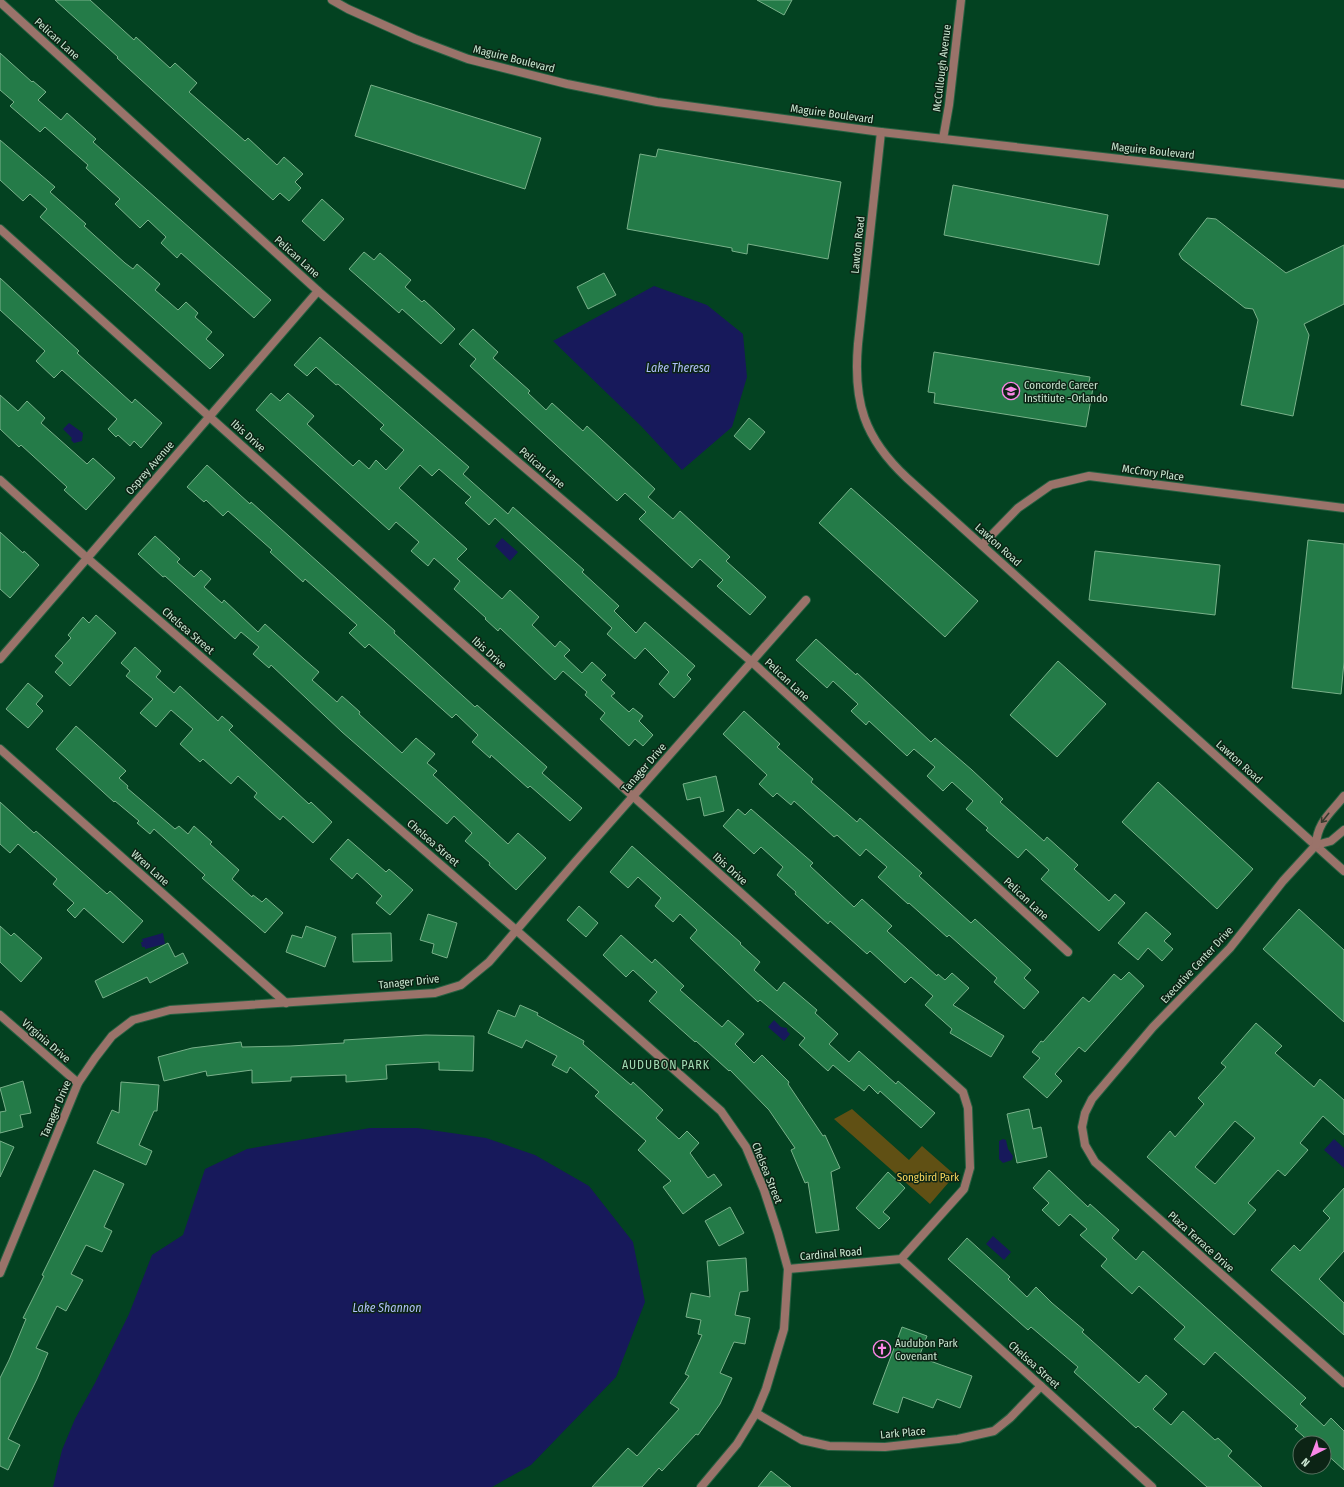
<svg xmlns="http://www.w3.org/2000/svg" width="1344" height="1487" font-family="'Fira Sans Condensed',sans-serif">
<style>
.green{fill:#605014}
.water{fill:#17195b}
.building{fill:#247b48;stroke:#79b18a;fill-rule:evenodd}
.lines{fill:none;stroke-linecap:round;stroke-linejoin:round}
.minor-casing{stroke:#276041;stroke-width:10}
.tertiary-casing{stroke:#276041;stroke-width:10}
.minor{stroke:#9a736a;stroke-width:8}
.tertiary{stroke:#9a736a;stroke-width:8}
.oneway{stroke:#373c2f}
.labels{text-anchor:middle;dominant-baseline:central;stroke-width:3;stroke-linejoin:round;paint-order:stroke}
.street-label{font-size:11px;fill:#cae6d1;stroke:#0c2415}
.poi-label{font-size:11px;fill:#cae6d1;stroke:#0c2415;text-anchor:start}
.park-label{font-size:11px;fill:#f9d65c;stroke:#0c2415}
.water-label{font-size:12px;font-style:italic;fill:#b1c0fc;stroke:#0c2415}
.neighbourhood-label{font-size:12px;letter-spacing:1px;fill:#a2dcb3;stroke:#0c2415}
</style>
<rect width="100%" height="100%" fill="#034221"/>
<polygon class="green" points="852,1109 909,1160 922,1146 955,1175 930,1204 834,1119"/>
<g class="water">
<polygon points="654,286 707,305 743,334 747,377 732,427 682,470 641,426 553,341"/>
<polygon points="69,423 83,433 82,441 74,443 71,440 72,438 63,429"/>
<polygon points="502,538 518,552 510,561 495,546"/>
<polygon points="163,933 165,944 145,949 145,947 142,947 141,942 143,942 142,939"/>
<polygon points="774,1020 781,1027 787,1028 787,1031 790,1034 784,1041 768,1027"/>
<polygon points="370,1128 417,1128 486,1138 535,1155 589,1186 633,1242 645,1302 616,1377 531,1465 492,1487 53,1487 62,1450 75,1419 95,1383 129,1314 152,1255 183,1235 205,1169 247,1149"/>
<polygon points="1003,1139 1006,1140 1008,1149 1013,1156 1012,1160 1003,1163 999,1159 999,1141"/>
<polygon points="1334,1139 1344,1148 1344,1168 1324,1150"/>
<polygon points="993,1236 1011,1252 1004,1260 986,1244"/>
</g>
<g class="building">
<polygon points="55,0 90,0 134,40 136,37 170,68 175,63 197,83 189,92 245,141 248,138 277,165 284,157 303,174 295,182 301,188 289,201 280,193 273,200 151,89 117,58 118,57"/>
<polygon points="757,0 792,0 784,15"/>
<polygon points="0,53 32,82 33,81 46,92 38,100 61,120 67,113 96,139 93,142 271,300 254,318 181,253 177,258 161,243 166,237 148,220 140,228 115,204 120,199 86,168 88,165 45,127 40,132 10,106 14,102 0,90"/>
<polygon points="371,85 541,138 525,189 355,136"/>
<polygon points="0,140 55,187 50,192 86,224 84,226 125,263 133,269 137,264 160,284 155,290 178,310 186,302 198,313 195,317 212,332 206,339 224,355 210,369 40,217 47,209 30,194 23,201 0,180"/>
<polygon points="658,149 841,182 828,259 748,244 747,254 732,251 732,248 627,229 640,154 656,157"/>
<polygon points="953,185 1108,215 1099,265 944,235"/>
<polygon points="322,199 344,219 324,241 302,221"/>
<polygon points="1207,218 1216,219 1286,273 1344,245 1344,304 1304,324 1309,335 1293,416 1241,405 1258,320 1253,309 1245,308 1182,259 1179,254"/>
<polygon points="364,252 374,260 380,253 411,280 405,287 422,302 424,300 455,329 441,344 402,309 399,313 349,269"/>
<polygon points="604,273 616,295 588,309 577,287"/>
<polygon points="0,278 79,351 77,353 132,403 135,399 162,423 141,448 134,441 130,446 118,435 116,437 108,429 117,419 62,370 54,378 36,361 45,351 0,310"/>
<polygon points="473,329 498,352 493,358 530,391 528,393 546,410 552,403 583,431 587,426 655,489 648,497 673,519 680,511 730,557 726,561 766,597 750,615 717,586 723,580 700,559 692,568 639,519 646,512 625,493 617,501 470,366 476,359 459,344"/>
<polygon points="320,337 469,467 463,474 508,514 513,507 584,570 582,572 619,606 614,611 636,633 645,622 695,666 687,675 691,679 674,698 659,684 669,672 645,648 635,659 607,634 612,628 495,518 489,525 465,503 471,497 439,469 432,476 420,465 399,488 467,549 457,559 502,599 510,590 539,617 532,625 555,647 560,641 570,650 564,656 582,673 592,662 606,675 601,680 615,693 611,696 629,712 633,708 643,716 639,721 653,735 643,746 635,739 629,746 600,719 605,713 585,695 587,692 563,671 555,680 500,628 498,631 485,619 486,618 454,589 460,581 434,558 428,566 411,551 419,542 396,522 389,530 256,410 271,393 280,401 288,393 314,416 307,424 353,466 359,460 369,469 376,460 386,470 404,450 380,429 384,425 338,384 336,385 316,367 307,376 294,365"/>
<polygon points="934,352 1090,377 1088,387 1093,388 1086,427 934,403 935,393 928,392"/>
<polygon points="0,395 18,411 27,401 45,418 41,423 87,464 93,458 115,478 86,510 64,490 67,487 21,445 19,447 0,429"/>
<polygon points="749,418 765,432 750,450 734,436"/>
<polygon points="207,465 250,504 251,502 395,631 394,633 475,707 477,705 547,767 542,773 582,808 570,821 530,786 528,788 491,755 490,758 472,742 478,735 456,714 452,718 369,644 365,648 349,633 357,625 305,579 303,582 270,552 272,550 228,511 223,516 206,500 204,502 187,487"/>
<polygon points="851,488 978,601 945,637 819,523"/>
<polygon points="0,532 23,553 24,551 39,565 10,598 0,589"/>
<polygon points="155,536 180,559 177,562 194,577 201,570 211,579 204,587 222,603 224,600 258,632 265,624 304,659 319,672 312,680 337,702 342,696 360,712 359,714 402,753 416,738 435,754 427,763 437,771 433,775 508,844 518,833 546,858 516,890 489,865 490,863 465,841 472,833 454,816 447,824 342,732 271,665 269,668 253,654 259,647 241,632 235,639 165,576 163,577 138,554"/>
<polygon points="1308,540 1344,544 1344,662 1341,694 1292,688"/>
<polygon points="1095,551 1220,565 1215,615 1089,600"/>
<polygon points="96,615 116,633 70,686 55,672 63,663 55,656 71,638 68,635 83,617 89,623"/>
<polygon points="816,639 856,675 857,673 931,742 935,738 972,770 1003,799 1000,802 1044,841 1047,837 1078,865 1074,869 1109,901 1115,894 1125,903 1099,931 1041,879 1049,870 1026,849 1018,858 986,830 988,828 966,809 973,801 952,782 943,791 927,776 935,767 914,749 907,756 869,721 866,725 851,711 858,704 833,681 827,688 796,660"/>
<polygon points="135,647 161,671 156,677 174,693 180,686 218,721 222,716 233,726 229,730 309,804 311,802 332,822 313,843 283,816 280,820 254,797 257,793 238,776 231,784 203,759 200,762 180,744 193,729 171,710 156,727 140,713 153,699 126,676 130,671 121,663"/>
<polygon points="1058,661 1106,704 1057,757 1010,715"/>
<polygon points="28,683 43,696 36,704 43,711 28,728 6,709"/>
<polygon points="744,711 780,744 777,747 813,779 811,782 857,822 860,818 922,873 919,876 971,923 975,919 1031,970 1024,978 1039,992 1024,1009 994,982 997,978 949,935 947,937 909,903 908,904 878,877 887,867 866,849 860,856 837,835 834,837 794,801 791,805 777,793 773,797 759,784 767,775 723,734"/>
<polygon points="76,726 126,771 119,778 128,786 127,788 175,829 179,826 188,834 194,826 212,842 210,844 239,870 232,879 252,897 253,895 262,902 266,898 283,913 265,933 202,878 205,875 154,829 150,834 137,823 139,821 115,801 114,802 56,749"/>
<polygon points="716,776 724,811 704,816 700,797 687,800 683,784"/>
<polygon points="1158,782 1253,869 1217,909 1122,822"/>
<polygon points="0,802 34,833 36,831 107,894 110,891 143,921 123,943 84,908 75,918 67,910 74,903 53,884 57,879 18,844 10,853 0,844"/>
<polygon points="738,809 745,815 751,809 813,863 810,866 854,907 862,899 892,926 887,931 937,976 938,974 945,980 952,973 969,988 953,1005 1004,1036 991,1057 950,1033 952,1029 925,1005 933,996 911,977 905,983 870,951 867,954 830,921 828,924 795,894 796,892 777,875 783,867 761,847 754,854 723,826"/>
<polygon points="348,839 386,872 389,869 413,890 390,915 376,903 382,896 357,873 352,879 330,859"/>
<polygon points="632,846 741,943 740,944 760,962 754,970 777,991 784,982 817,1010 815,1013 838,1034 829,1044 849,1062 859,1051 896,1084 898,1081 935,1113 921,1128 880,1091 878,1094 869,1085 864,1091 833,1065 828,1071 799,1045 805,1038 760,1000 758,1002 690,938 697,930 680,914 673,922 655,906 661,898 638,877 628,888 610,872"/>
<polygon points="579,906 598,923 586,937 567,920"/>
<polygon points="1299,909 1344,950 1344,1022 1263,949"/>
<polygon points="1146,912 1171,934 1164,941 1173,949 1162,961 1148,948 1138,960 1118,943"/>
<polygon points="428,914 457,923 447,958 432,953 434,944 420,940"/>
<polygon points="0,926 11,936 14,933 42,958 21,982 0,962"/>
<polygon points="306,926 336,937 325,967 286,952 292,935 302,938"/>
<polygon points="391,933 392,961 353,962 352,934"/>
<polygon points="621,935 652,963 655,959 684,986 680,990 722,1027 728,1020 744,1034 735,1044 754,1063 762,1055 789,1082 788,1084 823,1136 825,1135 840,1168 831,1172 839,1230 816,1233 808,1182 805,1183 791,1150 795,1148 769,1110 730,1070 729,1071 696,1041 695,1042 649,1001 657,992 633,970 626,977 603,955"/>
<polygon points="168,943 175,957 183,953 188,963 150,983 147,977 103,998 95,981"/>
<polygon points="1129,972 1144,986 1085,1052 1079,1047 1055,1074 1062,1081 1047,1098 1023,1077 1040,1058 1032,1052 1041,1041 1043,1042 1083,997 1089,1002 1114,974 1121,980"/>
<polygon points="520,1005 538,1013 537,1015 584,1041 583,1044 631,1085 633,1082 663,1110 656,1118 679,1139 687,1131 699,1143 690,1153 708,1178 714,1174 722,1185 683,1214 663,1187 671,1181 638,1150 646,1141 595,1096 599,1092 570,1067 567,1073 552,1065 557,1056 526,1040 522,1048 488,1033 498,1010 515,1017"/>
<path d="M1256,1023L1282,1046L1275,1053L1314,1087L1320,1079L1344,1100V1135L1323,1116L1300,1143L1308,1150L1285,1176L1278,1170L1248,1203L1256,1210L1234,1235L1147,1157L1170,1131L1175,1137L1204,1104L1198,1098L1226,1067L1221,1063ZM1235,1121L1255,1138L1215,1184L1195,1167Z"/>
<polygon points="426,1035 474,1036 473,1071 439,1070 439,1062 386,1065 387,1079 346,1082 346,1075 291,1077 291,1081 252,1083 252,1070 207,1076 206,1071 164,1081 158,1057 192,1048 241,1042 242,1047 290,1046 344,1043 344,1040"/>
<polygon points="23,1081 31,1113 20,1115 23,1127 0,1133 0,1112 6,1111 0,1088"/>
<polygon points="121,1082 159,1085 157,1111 154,1111 139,1145 152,1151 146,1165 97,1143 112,1110 119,1113"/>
<polygon points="1029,1109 1033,1129 1041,1127 1047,1157 1017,1163 1007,1114"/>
<polygon points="0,1141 14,1147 0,1177"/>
<polygon points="94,1170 124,1184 104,1227 112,1231 102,1252 86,1245 71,1274 83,1280 66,1311 57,1306 36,1348 48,1353 37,1379 8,1439 20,1445 8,1470 0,1466 0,1378 9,1360 26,1319 23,1318 44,1276 42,1275"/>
<polygon points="1049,1170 1088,1207 1090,1204 1119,1230 1112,1238 1136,1260 1143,1251 1306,1398 1300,1404 1324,1426 1331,1418 1344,1431 1344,1470 1324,1452 1324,1443 1311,1443 1295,1429 1298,1426 1215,1352 1204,1365 1174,1339 1185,1327 1139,1286 1132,1294 1101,1266 1107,1259 1080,1235 1087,1229 1070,1214 1059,1226 1042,1210 1049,1203 1033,1188"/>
<polygon points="888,1172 905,1188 883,1212 890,1218 879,1229 856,1208"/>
<polygon points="1344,1188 1344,1251 1319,1279 1344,1303 1344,1335 1271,1270 1294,1245 1300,1251 1330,1218 1323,1211"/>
<polygon points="730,1207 744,1233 719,1246 705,1221"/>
<polygon points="967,1238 1010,1277 1008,1279 1027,1297 1036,1287 1052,1303 1084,1330 1082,1332 1139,1383 1146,1375 1167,1394 1153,1409 1171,1425 1183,1411 1215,1440 1218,1438 1232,1451 1228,1456 1262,1487 1207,1487 1138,1426 1136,1428 1074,1372 1078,1367 1031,1327 1028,1330 948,1259"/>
<polygon points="746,1258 748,1291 740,1292 735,1315 750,1318 745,1344 734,1342 720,1373 732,1378 720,1404 698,1435 696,1434 662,1471 659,1468 642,1487 592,1487 628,1448 637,1456 679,1409 670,1403 689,1376 685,1374 702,1335 698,1334 701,1320 686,1317 691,1293 710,1297 707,1261"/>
<polygon points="902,1327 927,1336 919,1357 972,1376 960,1408 937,1399 933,1408 903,1397 898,1413 873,1404"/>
<polygon points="771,1471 791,1487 758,1487"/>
</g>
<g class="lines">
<defs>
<g id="minor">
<polyline points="0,2 318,291 752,662 1068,952"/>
<path d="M881,132L858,344C853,402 864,438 907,478L1344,871"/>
<polyline points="0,229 963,1092 968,1108 970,1168 964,1189 901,1259 788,1269"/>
<polyline points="0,480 87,558 516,930 721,1111 746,1147 764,1190 778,1233 788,1269 784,1329 766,1389 756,1413 737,1444 701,1487"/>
<polyline points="982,545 1018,508 1051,485 1089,476 1344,508"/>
<polyline points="0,659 318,291"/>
<polyline points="0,749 286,1003"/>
<polyline points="0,1015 78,1083"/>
<polyline points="901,1259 1152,1487"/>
<polyline points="0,1273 78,1083 95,1058 112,1036 133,1020 170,1010 435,993 461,985 489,962 576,861 806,600"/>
<polyline points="756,1413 802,1440 829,1446 885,1447 958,1439 994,1431 1010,1418 1041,1386"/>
</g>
<g id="tertiary">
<polyline points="332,0 348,9 415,39 468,59 567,84 657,102 881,132 1344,184"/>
<polyline points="943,139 949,105 961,0"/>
<polyline points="1344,830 1331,841 1316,845 1283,881 1230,948 1153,1027 1092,1099 1085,1113 1082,1127 1085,1145 1095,1162 1344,1383"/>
<path d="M1316,845C1317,822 1331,813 1344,796"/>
</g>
</defs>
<use href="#minor" class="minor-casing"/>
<use href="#tertiary" class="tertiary-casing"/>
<use href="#minor" class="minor"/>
<use href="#tertiary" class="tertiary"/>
</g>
<defs><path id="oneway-shaft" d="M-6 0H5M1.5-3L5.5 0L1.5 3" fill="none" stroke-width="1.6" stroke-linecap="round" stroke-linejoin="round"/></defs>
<use class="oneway" href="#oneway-shaft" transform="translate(1325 818) rotate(129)"/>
<defs>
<symbol id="university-ring" viewBox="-11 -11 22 22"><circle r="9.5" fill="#0c2415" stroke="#fa87e7" stroke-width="1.5"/><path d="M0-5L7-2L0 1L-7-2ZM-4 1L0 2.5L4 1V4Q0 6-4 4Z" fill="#fa87e7"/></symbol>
<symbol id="church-ring" viewBox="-11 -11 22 22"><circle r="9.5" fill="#0c2415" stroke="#fa87e7" stroke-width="1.5"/><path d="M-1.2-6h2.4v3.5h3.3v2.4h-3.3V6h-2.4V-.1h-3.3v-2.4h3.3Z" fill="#fa87e7"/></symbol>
</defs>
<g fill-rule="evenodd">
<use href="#university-ring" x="1001" y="381" width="20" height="20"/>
<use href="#church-ring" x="872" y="1339" width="20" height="20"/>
</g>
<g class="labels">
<g class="street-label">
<text transform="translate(57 39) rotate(42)">Pelican Lane</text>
<text transform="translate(514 59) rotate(14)">Maguire Boulevard</text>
<text transform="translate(942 68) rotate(-83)">McCullough Avenue</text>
<text transform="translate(832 114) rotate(8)">Maguire Boulevard</text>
<text transform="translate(1153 151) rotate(6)">Maguire Boulevard</text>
<text transform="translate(858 245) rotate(-84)">Lawton Road</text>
<text transform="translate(297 257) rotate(42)">Pelican Lane</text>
<text transform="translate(248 436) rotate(42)">Ibis Drive</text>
<text transform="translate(150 468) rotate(-49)">Osprey Avenue</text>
<text transform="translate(542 468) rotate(41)">Pelican Lane</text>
<text transform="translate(1153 473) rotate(8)">McCrory Place</text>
<text transform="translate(998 545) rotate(42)">Lawton Road</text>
<text transform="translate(188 631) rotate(41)">Chelsea Street</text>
<text transform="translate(489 653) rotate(42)">Ibis Drive</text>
<text transform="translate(787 680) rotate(43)">Pelican Lane</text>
<text transform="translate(1239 762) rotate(42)">Lawton Road</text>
<text transform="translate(644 768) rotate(-49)">Tanager Drive</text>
<text transform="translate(433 843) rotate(41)">Chelsea Street</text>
<text transform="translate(150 868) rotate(42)">Wren Lane</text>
<text transform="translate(730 869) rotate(42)">Ibis Drive</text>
<text transform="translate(1026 899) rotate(43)">Pelican Lane</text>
<text transform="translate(1197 965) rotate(-47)">Executive Center Drive</text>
<text transform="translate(409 982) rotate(-6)">Tanager Drive</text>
<text transform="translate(46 1041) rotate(41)">Virginia Drive</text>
<text transform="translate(56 1109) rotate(-67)">Tanager Drive</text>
<text transform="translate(767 1173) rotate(68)">Chelsea Street</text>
<text transform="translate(1201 1242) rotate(42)">Plaza Terrace Drive</text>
<text transform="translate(831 1254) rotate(-5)">Cardinal Road</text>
<text transform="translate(1034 1365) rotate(42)">Chelsea Street</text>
<text transform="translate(903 1433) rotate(-5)">Lark Place</text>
</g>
<g class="poi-label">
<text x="1024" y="385">Concorde Career<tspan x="1024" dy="13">Institiute -Orlando</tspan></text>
<text x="895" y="1343">Audubon Park<tspan x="895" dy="13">Covenant</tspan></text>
</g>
<g class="park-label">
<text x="928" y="1177">Songbird Park</text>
</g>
<g class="water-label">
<text x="678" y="368">Lake Theresa</text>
<text x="387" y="1308">Lake Shannon</text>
</g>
<g class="neighbourhood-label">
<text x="666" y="1065">AUDUBON PARK</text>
</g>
</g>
<g transform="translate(1312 1455) rotate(222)"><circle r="19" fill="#0c2415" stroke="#587260"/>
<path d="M0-3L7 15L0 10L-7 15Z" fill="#fa87e7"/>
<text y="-6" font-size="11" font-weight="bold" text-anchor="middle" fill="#cae6d1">N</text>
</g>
</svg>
